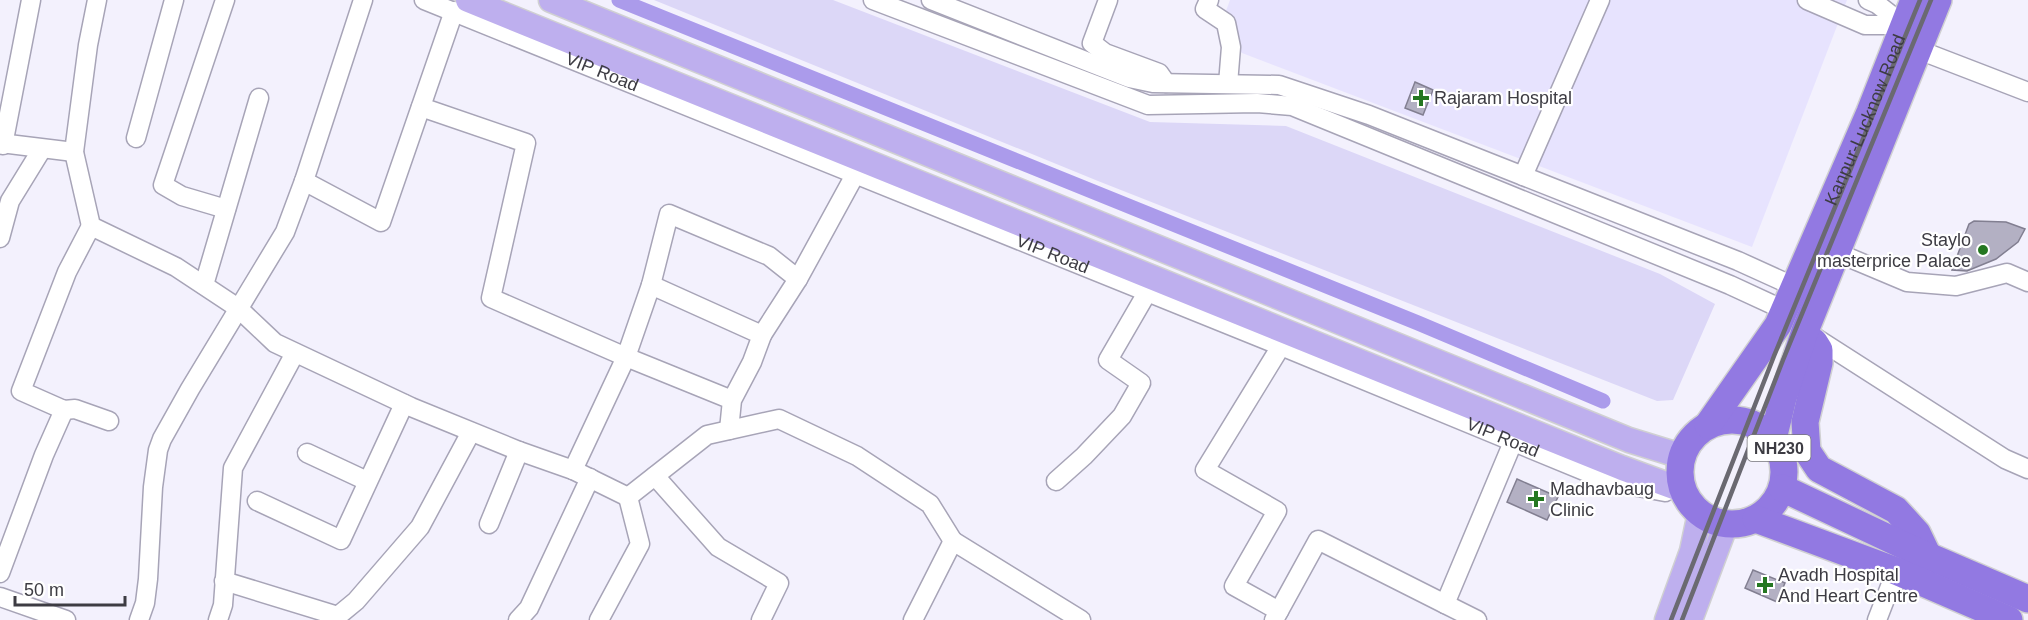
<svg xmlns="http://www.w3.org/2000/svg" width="2028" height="620" font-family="Helvetica,sans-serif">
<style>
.built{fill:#e7e3fe}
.green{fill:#dcd7f7}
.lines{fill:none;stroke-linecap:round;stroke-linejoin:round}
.canal{stroke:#ab9beb;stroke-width:15}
.building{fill:#b3b0c3;stroke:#827f91;stroke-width:1.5}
.minor-casing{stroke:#a7a4b7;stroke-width:21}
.major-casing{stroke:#d0d0d2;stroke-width:27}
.highway-casing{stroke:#d0d0d2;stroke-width:30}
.minor{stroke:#fff;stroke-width:18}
.major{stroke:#beafee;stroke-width:24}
.highway{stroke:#9279e2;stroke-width:27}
.rail{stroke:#6a6971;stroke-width:4.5}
.poi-dot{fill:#257721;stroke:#fff;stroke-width:2}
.labels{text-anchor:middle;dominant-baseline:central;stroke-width:4.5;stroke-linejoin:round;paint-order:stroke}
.shield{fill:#fff;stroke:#77767b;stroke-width:1.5}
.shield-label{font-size:16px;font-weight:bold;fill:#3d3c43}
.street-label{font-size:18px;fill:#3d3c43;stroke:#fff}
.poi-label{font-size:18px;fill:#3d3c43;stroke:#fff;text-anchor:start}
</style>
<rect width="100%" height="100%" fill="#f3f1fd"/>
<polygon class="built" points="1230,0 1847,0 1752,247 1242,53 1219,30"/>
<polygon class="green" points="654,0 833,0 1150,122 1286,126 1660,274 1715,304 1673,400 1657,401 1098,181"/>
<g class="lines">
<polyline class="canal" points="619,0 1418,323 1603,401"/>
</g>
<g class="building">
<polygon points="1415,82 1433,90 1423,115 1405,108"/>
<polygon points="1974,221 2006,222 2025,229 2018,242 1996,259 1967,271 1952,270 1969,224"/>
<polygon points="1517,479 1558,497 1547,520 1507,502"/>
<polygon points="1753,570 1785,583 1777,602 1745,588"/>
</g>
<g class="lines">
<defs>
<g id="minor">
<polyline points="97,0 88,45 74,152 91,226 176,267 238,308 275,343 411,407 519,451 573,470 628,497 707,435 779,419 857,456 930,504 953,541"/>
<polyline points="225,0 163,185 182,196 226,209"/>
<polyline points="363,0 304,181 381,222 454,11"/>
<path id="s1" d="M424,0L1281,346L1611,482L1665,492"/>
<polyline points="873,0 1148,105 1257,103 1292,106 1730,285 1784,310"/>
<polyline points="931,0 1129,78 1153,83 1279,85 1369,115 1738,261 1793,286"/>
<polyline points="1108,0 1092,43 1105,53 1159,73 1166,83"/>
<polyline points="1209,0 1205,9 1226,23 1231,47 1228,84"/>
<polyline points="1807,0 1865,25 1904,25"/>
<polyline points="1868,0 1877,4 1904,25"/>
<polyline points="1919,50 2028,92"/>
<polyline points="421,107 526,143 491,298 626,357 573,470"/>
<polyline points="136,138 174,0"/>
<polyline points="0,143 74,152"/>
<polyline points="3,145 31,0"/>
<polyline points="1523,176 1600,0"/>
<polyline points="91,226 67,272 21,391 64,410 75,409 109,421"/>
<polyline points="0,238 10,201 42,149"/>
<polyline points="1838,253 1907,282 1956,286 2007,273 2028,282"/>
<polyline points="204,285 259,98"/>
<polyline points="651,285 669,214 769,256 798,279"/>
<polyline points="762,335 798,279 856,173"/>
<polyline points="1813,336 2005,459 2028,469"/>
<polyline points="729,430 732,400 626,357 651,285 762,335 752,362 732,400"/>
<polyline points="307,453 367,481"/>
<polyline points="655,476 718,547 779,583 761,620"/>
<polyline points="1056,481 1084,456 1122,416 1141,383 1108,360 1148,291"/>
<polyline points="257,501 341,540 404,404"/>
<polyline points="489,524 519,451"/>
<polyline points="0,573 44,455 64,410"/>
<polyline points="224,581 338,616"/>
<polyline points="0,597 66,620"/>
<polyline points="1445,604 1477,620"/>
<polyline points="1279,611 1318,540 1445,604 1513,442"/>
<polyline points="139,620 145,603 148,579 153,487 158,450 162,439 190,389 285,232 304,181"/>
<polyline points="218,620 223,605 233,468 295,353"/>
<polyline points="333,620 356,601 420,527 471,432"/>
<polyline points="518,620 529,608 590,478"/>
<polyline points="599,620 640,544 628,497"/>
<polyline points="913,620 953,541 1081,620"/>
<polyline points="1274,620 1279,611 1234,586 1277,511 1205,470 1281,346"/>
<polyline points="1877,620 1896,571"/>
</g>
<g id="major">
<polyline points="468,0 1622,468 1682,490"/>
<polyline points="551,0 1629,440 1681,456"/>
<polyline points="1667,620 1692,551 1700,513"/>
<polyline points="1690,620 1726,524"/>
</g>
<g id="highway">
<polyline points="1804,335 1814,342 1819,350 1819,363 1805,422 1807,451 1819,469 1896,510 1917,533 1928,556"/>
<circle cx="1732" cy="472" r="52"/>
<path id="s2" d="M1708,425L1778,325L1870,112L1914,0"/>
<polyline points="1773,439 1783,398 1805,331 1938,0"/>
<polyline points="1782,488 1907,547 2028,599"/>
<polyline points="1756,519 1896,571 2009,620"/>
</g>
</defs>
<use href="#minor" class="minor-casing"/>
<use href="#major" class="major-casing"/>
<use href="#highway" class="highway-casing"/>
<use href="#minor" class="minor"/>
<use href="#major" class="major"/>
<use href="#highway" class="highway"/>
<g class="rail">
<polyline points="1671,620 1774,356 1920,0"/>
<polyline points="1682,620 1783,360 1931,0"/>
</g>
</g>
<g class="poi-dot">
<path d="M1418 89h6v6h6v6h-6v6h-6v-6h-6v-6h6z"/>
<circle cx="1983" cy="250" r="6"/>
<path d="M1533 490h6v6h6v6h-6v6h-6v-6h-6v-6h6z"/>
<path d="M1762 576h6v6h6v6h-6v6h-6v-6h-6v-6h6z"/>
</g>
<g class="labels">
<rect class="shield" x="1747.5" y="435" width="63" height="26" rx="4.5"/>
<g class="shield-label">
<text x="1779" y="448">NH230</text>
</g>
<g class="street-label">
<text stroke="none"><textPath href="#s1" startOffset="192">VIP Road</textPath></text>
<text stroke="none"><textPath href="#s2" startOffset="345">Kanpur-Lucknow Road</textPath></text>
<text stroke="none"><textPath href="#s1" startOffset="678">VIP Road</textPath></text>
<text stroke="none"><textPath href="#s1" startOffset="1164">VIP Road</textPath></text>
</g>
<g class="poi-label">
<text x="1434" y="98">Rajaram Hospital</text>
<text x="1971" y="240" text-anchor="end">Staylo<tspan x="1971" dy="21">masterprice Palace</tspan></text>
<text x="1550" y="489">Madhavbaug<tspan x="1550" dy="21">Clinic</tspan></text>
<text x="1778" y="575">Avadh Hospital<tspan x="1778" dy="21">And Heart Centre</tspan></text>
</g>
</g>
<path d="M15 596v9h110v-9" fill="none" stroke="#3d3c43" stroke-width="3"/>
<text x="24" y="596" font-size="18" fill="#3d3c43" stroke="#ffffff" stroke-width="4.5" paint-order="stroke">50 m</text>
</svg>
